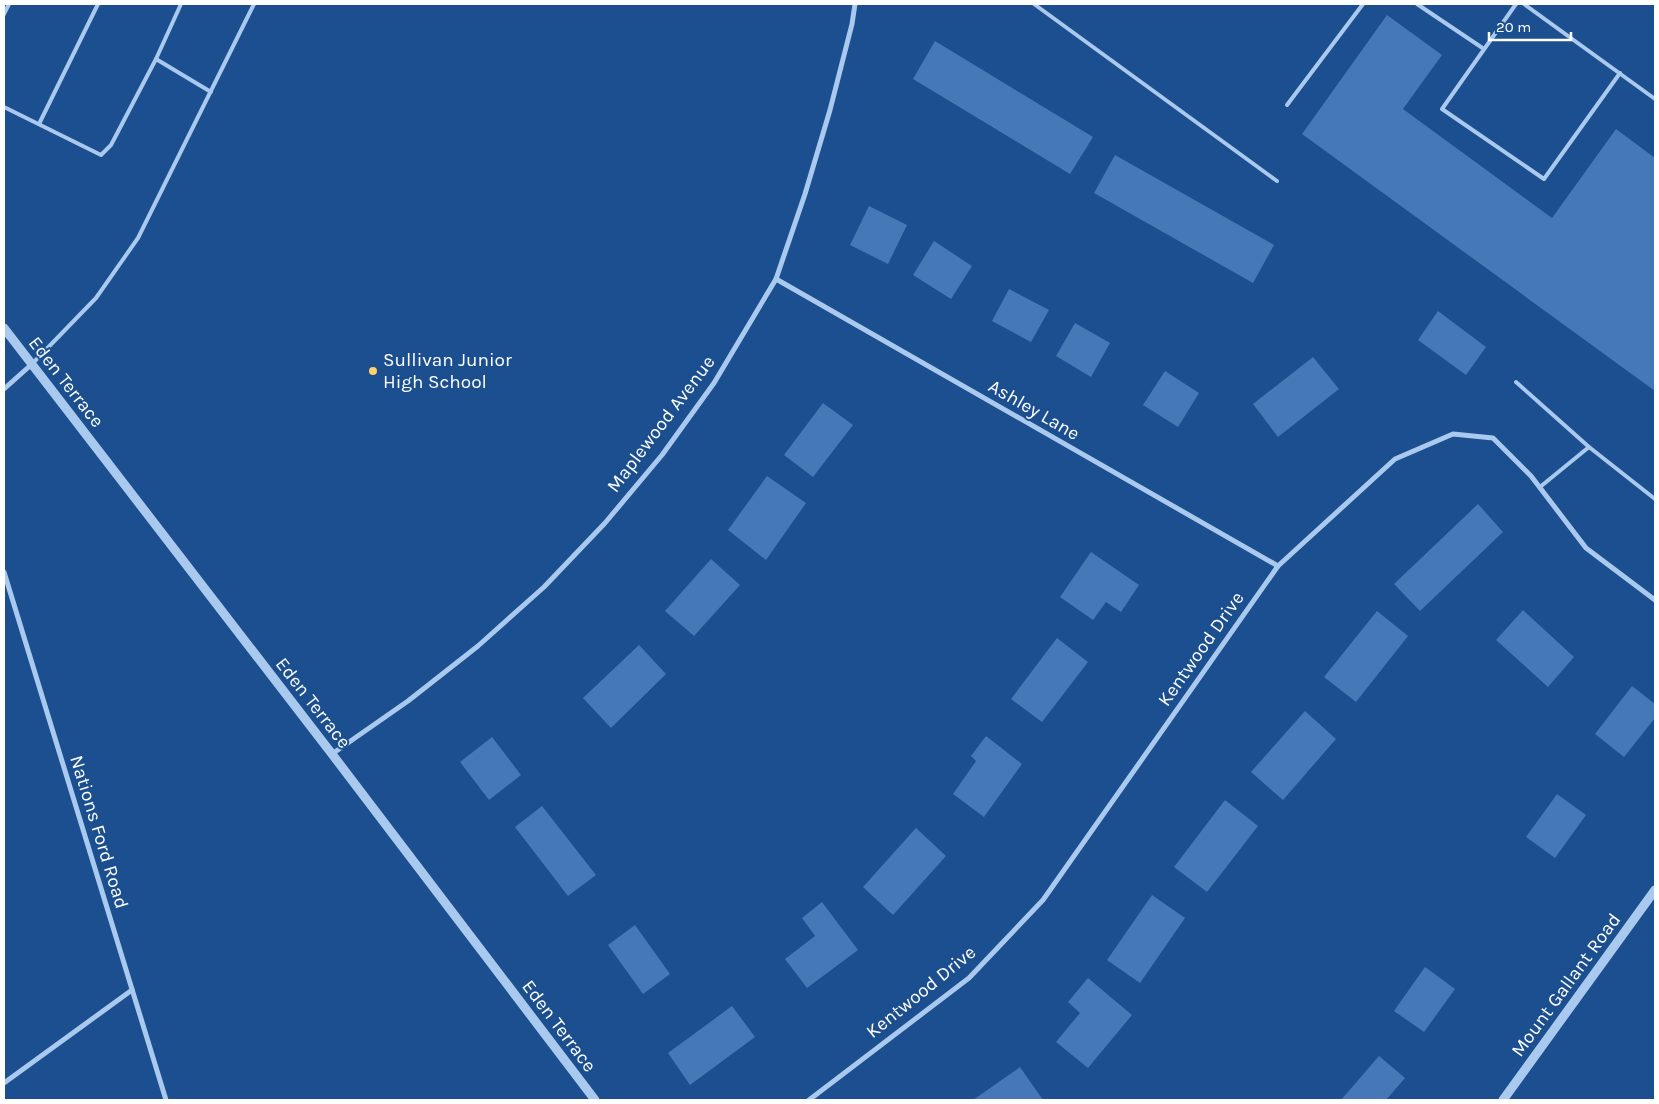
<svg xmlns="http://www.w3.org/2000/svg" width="1659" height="1104" font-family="Karla,sans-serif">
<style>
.building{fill:#4478b7}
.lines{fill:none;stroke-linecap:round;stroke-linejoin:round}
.service{stroke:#a9c9ee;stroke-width:4}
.minor{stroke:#a9c9ee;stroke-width:5}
.tertiary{stroke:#a9c9ee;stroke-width:9}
.poi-dot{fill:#ffd166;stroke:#1b4f8f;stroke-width:2}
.labels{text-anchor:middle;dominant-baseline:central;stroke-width:4;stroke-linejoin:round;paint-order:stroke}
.poi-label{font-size:19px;fill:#fff;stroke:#1b4f8f;text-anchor:start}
.street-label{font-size:19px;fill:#fff;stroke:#1b4f8f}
</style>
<rect width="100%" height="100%" fill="#1b4f8f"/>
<g class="building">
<polygon points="1387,15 1442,55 1403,109 1552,218 1616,129 1655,158 1655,391 1302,134"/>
<polygon points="935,41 1093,137 1070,174 913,79"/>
<polygon points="1115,155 1274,245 1253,283 1094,193"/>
<polygon points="869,206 907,225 888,264 850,245"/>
<polygon points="934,241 972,266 951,299 913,275"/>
<polygon points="1009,289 1049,310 1031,342 992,321"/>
<polygon points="1438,311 1486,347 1466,375 1418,340"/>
<polygon points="1075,323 1110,343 1091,377 1056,356"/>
<polygon points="1313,357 1339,389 1278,437 1253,404"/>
<polygon points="1165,371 1199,393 1178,427 1143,405"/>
<polygon points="823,403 853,425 813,477 784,455"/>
<polygon points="767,476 806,503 766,560 728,530"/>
<polygon points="1478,504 1503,532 1420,611 1394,584"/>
<polygon points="1091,552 1139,585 1121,612 1106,602 1093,620 1060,597"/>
<polygon points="711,559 740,585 694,636 665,611"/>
<polygon points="1523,610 1574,657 1548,687 1496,640"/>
<polygon points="1377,611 1408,636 1356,702 1324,677"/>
<polygon points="1057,638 1088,662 1042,722 1011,699"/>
<polygon points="639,645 666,674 611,728 583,698"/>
<polygon points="1632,686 1655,704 1655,718 1624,757 1595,734"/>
<polygon points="1305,711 1336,739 1283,800 1251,772"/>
<polygon points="986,736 1022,764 984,817 953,794 976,761 971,756"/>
<polygon points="492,737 521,775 489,800 460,762"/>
<polygon points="1557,794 1586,815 1555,858 1526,837"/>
<polygon points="1225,800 1258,826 1207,892 1174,867"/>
<polygon points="542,806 596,875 568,896 515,827"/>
<polygon points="916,828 946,856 893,915 863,887"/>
<polygon points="1152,895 1185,918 1140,983 1107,960"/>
<polygon points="822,902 858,950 807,988 785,959 815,936 802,918"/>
<polygon points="635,925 670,974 643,994 608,945"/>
<polygon points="1425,967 1455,989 1424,1032 1394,1011"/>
<polygon points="1088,978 1132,1015 1088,1068 1056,1042 1080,1013 1068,1002"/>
<polygon points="732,1006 755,1037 690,1085 668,1053"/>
<polygon points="1379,1056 1405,1078 1386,1100 1341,1100"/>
<polygon points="1020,1067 1043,1100 973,1100"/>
</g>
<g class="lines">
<g class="service">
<polyline points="1034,4 1277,181"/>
<polyline points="1417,4 1484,49"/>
<polyline points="1516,4 1442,109 1544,179 1620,73"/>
<polyline points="1524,4 1655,99"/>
<polyline points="4,14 9,4"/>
<polyline points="156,59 181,4"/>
<polyline points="1287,105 1363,4"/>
<polyline points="4,107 101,155 111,145 156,59 211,92"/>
<polyline points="39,124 98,4"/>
<polyline points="32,364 96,298 138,238 254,4"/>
<polyline points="1516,382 1589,447 1655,499"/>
<polyline points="1540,487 1589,447"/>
</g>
<g class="minor">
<polyline points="776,279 1278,566"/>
<polyline points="4,389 32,364"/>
<polyline points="4,572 166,1100"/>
<polyline points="332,754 408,701 478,646 544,587 605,523 662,455 714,383 776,279 805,194 830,110 852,24 855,4"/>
<polyline points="4,1083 132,990"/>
<polyline points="809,1100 969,978 1043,900 1278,566 1395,459 1453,434 1493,438 1531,476 1586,548 1655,600"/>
</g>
<g class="tertiary">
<polyline points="4,328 332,754 595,1100"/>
<polyline points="1503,1100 1655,890"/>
</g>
</g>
<circle class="poi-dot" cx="373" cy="371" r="5"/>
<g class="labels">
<g class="poi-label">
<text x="383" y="360">Sullivan Junior<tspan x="383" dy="22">High School</tspan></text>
</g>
<g class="street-label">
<text transform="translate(66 382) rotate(52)">Eden Terrace</text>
<text transform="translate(1034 410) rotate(30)">Ashley Lane</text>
<text transform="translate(661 424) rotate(-53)">Maplewood Avenue</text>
<text transform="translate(1201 649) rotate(-55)">Kentwood Drive</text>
<text transform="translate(313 703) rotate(52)">Eden Terrace</text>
<text transform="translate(99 832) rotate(73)">Nations Ford Road</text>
<text transform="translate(1566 985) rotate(-54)">Mount Gallant Road</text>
<text transform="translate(921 992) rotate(-39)">Kentwood Drive</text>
<text transform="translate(559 1026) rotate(53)">Eden Terrace</text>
</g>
</g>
<rect width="1659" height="1104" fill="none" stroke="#ffffff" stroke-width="10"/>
<path d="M1489 32v8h82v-8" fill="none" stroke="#ffffff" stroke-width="2.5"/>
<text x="1496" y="32" font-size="15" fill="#ffffff" stroke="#1b4f8f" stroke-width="4" paint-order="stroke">20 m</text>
</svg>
